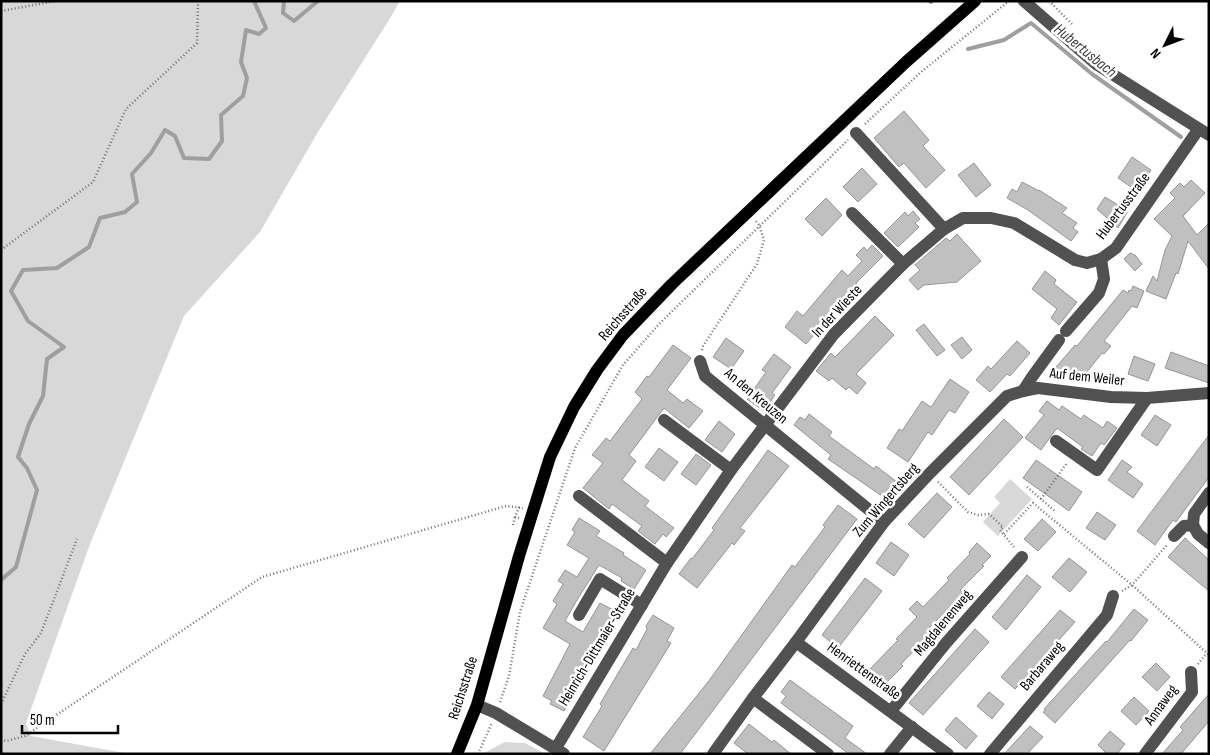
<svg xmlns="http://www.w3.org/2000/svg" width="1210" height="755" font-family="'Sofia Sans Condensed',sans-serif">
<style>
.green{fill:#d8d8d8}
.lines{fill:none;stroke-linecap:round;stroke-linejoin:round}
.stream{stroke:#9f9f9f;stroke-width:4}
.building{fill:#c0c0c0;stroke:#959595}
.path{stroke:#737373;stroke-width:2.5;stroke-dasharray:1 2.5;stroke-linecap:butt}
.minor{stroke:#515151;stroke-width:12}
.major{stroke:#000;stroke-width:12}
.labels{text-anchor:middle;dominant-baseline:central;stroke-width:5;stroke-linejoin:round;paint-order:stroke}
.street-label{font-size:15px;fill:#000;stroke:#fff}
.water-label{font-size:16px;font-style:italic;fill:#404040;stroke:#fff}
</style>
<rect width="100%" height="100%" fill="#fff"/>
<g class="green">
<polygon points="1,1 400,1 389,20 318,132 260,232 184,316 90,544 26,723 31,736 130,754 1,754"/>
<polygon points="1010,479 1032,499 998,536 983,522 1000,503 994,497"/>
<polygon points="505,742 525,743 545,754 482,754"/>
</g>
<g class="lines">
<g class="stream">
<polyline points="284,1 283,13 294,21 318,1"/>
<polyline points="929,1 931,2"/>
<polyline points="968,49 1004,40 1031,23 1092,74 1181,137"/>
<polyline points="1,580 16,567 37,490 27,468 18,457 29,424 43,396 47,359 64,347 28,321 11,291 23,270 57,268 89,247 100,218 125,212 137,202 132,174 151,153 165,130 175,136 184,158 209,159 222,141 221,115 243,96 247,78 241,62 246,30 259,34 266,28 254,1"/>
</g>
</g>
<g class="building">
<polygon points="904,111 929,140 923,146 945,170 926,188 904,163 899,167 874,138"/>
<polygon points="1132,157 1151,170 1137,191 1118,178"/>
<polygon points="974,163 991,185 976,197 958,175"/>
<polygon points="862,168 877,184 858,202 843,187"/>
<polygon points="1191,180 1205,193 1183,216 1197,235 1209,223 1209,269 1188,241 1178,274 1176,273 1166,299 1146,291 1153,276 1157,281 1165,250 1172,236 1154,219 1175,198 1170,193 1180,183 1184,187"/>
<polygon points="1022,182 1039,191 1039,190 1067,208 1062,213 1077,223 1073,228 1078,232 1071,241 1028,210 1007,198 1012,189 1017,192"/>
<polygon points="1105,197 1128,211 1118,228 1097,209"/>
<polygon points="826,198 842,215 822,236 805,219"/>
<polygon points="913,211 920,219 915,223 919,227 898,247 884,233 905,212 908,216"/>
<polygon points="957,234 981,261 957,282 924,285 918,290 909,280 920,270 915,265 946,238 950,241"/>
<polygon points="872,245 883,256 856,283 857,284 818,328 819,329 806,344 785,327 797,311 803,316 842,270 848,276 862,261 856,255 864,247 867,251"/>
<polygon points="1130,253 1135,255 1142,264 1135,271 1124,259"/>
<polygon points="1045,271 1056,280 1054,284 1077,302 1059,325 1051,318 1057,309 1032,289"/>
<polygon points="1133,286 1144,291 1137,308 1132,306 1104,341 1111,346 1104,354 1102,353 1083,377 1080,375 1075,382 1064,373 1059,380 1051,373 1075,345 1077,346 1123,290 1128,293 1129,290 1131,291"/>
<polygon points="875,316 894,335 856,374 866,383 857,394 849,387 846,390 832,378 829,381 816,371 831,353 835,357"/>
<polygon points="924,324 945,350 937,356 916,330"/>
<polygon points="962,337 972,350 962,359 951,345"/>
<polygon points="726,338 744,351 731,369 713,357"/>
<polygon points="1017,341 1030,353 1010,376 1007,374 990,392 976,380 988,366 991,369"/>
<polygon points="673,345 691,358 667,390 683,403 687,399 703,411 689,428 664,408 629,455 636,461 622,480 649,501 645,506 674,528 666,537 663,534 655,544 638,531 642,526 612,504 609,509 583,488 603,463 592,455 606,438 610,441 642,399 635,392 647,376 649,377"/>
<polygon points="1171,352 1209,366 1209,383 1165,368"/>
<polygon points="774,354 791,367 772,393 775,395 764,411 747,399 766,372 762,370"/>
<polygon points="1134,356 1155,364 1148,381 1128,374"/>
<polygon points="950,379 969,392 955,413 949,410 932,435 928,432 908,462 887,448 899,429 902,431 922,401 931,407"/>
<polygon points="1047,401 1059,410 1062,406 1081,419 1084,415 1103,428 1107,421 1117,428 1104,445 1101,443 1092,456 1081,449 1083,447 1057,428 1041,450 1025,438 1044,415 1039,411"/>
<polygon points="809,414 832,432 829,436 874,469 876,466 897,482 885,498 828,459 831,455 794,425 800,417 805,420"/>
<polygon points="1155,415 1171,425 1157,446 1141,435"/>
<polygon points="1004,419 1023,437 969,495 950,477"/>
<polygon points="719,421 735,434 722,452 705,440"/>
<polygon points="1209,435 1209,477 1176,522 1173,520 1155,545 1137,531"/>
<polygon points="659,448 678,462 664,481 645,467"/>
<polygon points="768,450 789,466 740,528 745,531 734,545 732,543 697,588 679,574 691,558 692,559 714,530 712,528"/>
<polygon points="696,454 711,465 696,485 681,474"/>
<polygon points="1036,460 1082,492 1069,511 1023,478"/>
<polygon points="1122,460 1132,467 1127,472 1143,484 1133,498 1108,480"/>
<polygon points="937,493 952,507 924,538 908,524"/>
<polygon points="838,505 857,519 717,705 680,754 650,754 708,682 792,565 795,567 825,527 823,525"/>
<polygon points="1097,512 1116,525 1105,540 1086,528"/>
<polygon points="579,518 600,531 596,536 624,553 623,555 646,570 634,589 621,581 622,578 599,565 577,600 565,621 583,632 600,603 619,613 610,628 606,626 584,663 587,664 570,695 572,696 564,711 550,704 552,701 543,696 570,644 543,628 557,604 553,601 563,584 558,581 565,570 577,577 589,558 567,545 575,532 572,530"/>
<polygon points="1042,519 1056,532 1038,551 1024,539"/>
<polygon points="1185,538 1209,560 1209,591 1168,557"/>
<polygon points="891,542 909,555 894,576 876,563"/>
<polygon points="977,543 991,556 982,565 984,566 960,590 963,593 926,631 930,634 901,664 903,666 884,685 869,670 898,640 896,639 917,617 909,609 917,601 923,607 949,580 947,578 970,554 969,552"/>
<polygon points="1069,558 1087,572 1070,592 1052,577"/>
<polygon points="1027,575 1041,587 1006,630 992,617"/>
<polygon points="865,578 882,591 838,648 822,635"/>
<polygon points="1134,609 1148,620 1131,641 1130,640 1055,723 1043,712 1046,710 1044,709 1106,641 1107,642"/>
<polygon points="1060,610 1075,622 1015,689 1001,677"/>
<polygon points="653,615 674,628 667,641 671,643 604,751 583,737 602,706 600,704 607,692 633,648 636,650 647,629 646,626"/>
<polygon points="975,629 989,642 923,715 909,703"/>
<polygon points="1156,663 1170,677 1157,691 1142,677"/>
<polygon points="790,680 853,726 845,738 867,754 849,754 781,703 786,696 781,692"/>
<polygon points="989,692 1004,704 992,719 977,706"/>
<polygon points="1209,694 1209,721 1181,754 1162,754 1183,730 1180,727"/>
<polygon points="1134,697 1149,711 1136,725 1121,711"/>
<polygon points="956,717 977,736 966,749 945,730"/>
<polygon points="749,724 772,742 774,740 791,754 748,754 734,743"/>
<polygon points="1030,726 1043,737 1027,754 1004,754"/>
<polygon points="1110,731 1125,744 1117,754 1107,754 1098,745"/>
</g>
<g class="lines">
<g class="path">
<polyline points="1049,1 1073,25"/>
<polyline points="1,11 56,1"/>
<polyline points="865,124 921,72 1009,1"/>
<polyline points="1,250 93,182 126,109 197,43 198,1"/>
<polyline points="702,350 703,346 757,264 764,240 759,225 755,220"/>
<polyline points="938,482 968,512 978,515 989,514 1003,527 1000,530 1014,547"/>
<polyline points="1027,487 1056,512"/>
<polyline points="1041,499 1067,463"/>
<polyline points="519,507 515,517 519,518"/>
<polyline points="513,525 515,517"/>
<polyline points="1004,534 1033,503 1132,585 1209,655"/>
<polyline points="1122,591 1132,585 1167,545"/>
<polyline points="1198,664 1207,653"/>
<polyline points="500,702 509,676 520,612 575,448 623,365 659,324 848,140"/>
<polyline points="1,704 25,654 41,633 77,539"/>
<polyline points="1,739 6,741 25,736 262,577 506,506 523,508"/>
<polyline points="478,754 492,723"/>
</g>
<g class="minor">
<polyline points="1024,1 1096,64 1209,135"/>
<polyline points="856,133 944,229 963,218 991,218 1014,223 1075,260 1087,263 1101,259 1116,248 1198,130"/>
<polyline points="852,213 903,264"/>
<polyline points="1066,331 1099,293 1104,279 1101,259"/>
<polyline points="700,361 705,376 884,522"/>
<polyline points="1023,391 1032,377 1059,340"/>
<polyline points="664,420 731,470"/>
<polyline points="1056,441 1097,470 1147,398"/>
<polyline points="579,496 667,563"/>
<polyline points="1193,525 1198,534 1209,543"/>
<polyline points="1174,536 1184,526 1193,525 1194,514 1209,493"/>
<polyline points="579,615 600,579 642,605"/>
<polyline points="796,642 948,754"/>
<polyline points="753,698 828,754"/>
<polyline points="477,705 496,713 564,754"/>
<polyline points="891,711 946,643 1022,557"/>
<polyline points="556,748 667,563 731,470 834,334 903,264 944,229"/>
<polyline points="713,754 753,698 796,642 884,522 930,473 1007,396 1023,391 1038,388 1111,397 1147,398 1209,393"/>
<polyline points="890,754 912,727"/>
<polyline points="990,754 1107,615 1113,596"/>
<polyline points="1145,754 1192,692 1191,672"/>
</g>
<polyline class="major" points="457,754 477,705 519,556 550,457 574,407 597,370 623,335 672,284 906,62 975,1"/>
</g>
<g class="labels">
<g class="street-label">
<text transform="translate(1123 206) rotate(-53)">Hubertusstraße</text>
<text transform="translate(837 311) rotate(-47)">In der Wieste</text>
<text transform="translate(623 314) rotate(-49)">Reichsstraße</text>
<text transform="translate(1087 377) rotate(6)">Auf dem Weiler</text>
<text transform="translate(756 396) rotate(40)">An den Kreuzen</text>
<text transform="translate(886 500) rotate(-49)">Zum Wingertsberg</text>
<text transform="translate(943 623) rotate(-50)">Magdalenenweg</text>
<text transform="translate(597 647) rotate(-59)">Heinrich-Dittmaier-Straße</text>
<text transform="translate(1042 666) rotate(-50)">Barbaraweg</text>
<text transform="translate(864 671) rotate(36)">Henriettenstraße</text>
<text transform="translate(463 688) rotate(-72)">Reichsstraße</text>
<text transform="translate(1161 705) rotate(-54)">Annaweg</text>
</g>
<g class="water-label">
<text transform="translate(1085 51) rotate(39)">Hubertusbach</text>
</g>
</g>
<rect width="1210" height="755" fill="none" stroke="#000000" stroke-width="5"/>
<g transform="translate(1165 45) rotate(228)" stroke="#ffffff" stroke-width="4" paint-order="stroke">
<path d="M0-4L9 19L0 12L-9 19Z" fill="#000000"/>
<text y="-8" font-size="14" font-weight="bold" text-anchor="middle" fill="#000000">N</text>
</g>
<path d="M22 725v8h96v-8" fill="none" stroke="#000000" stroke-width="2.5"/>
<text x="30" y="725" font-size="15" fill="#000000" stroke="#ffffff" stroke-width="4" paint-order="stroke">50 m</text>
</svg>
